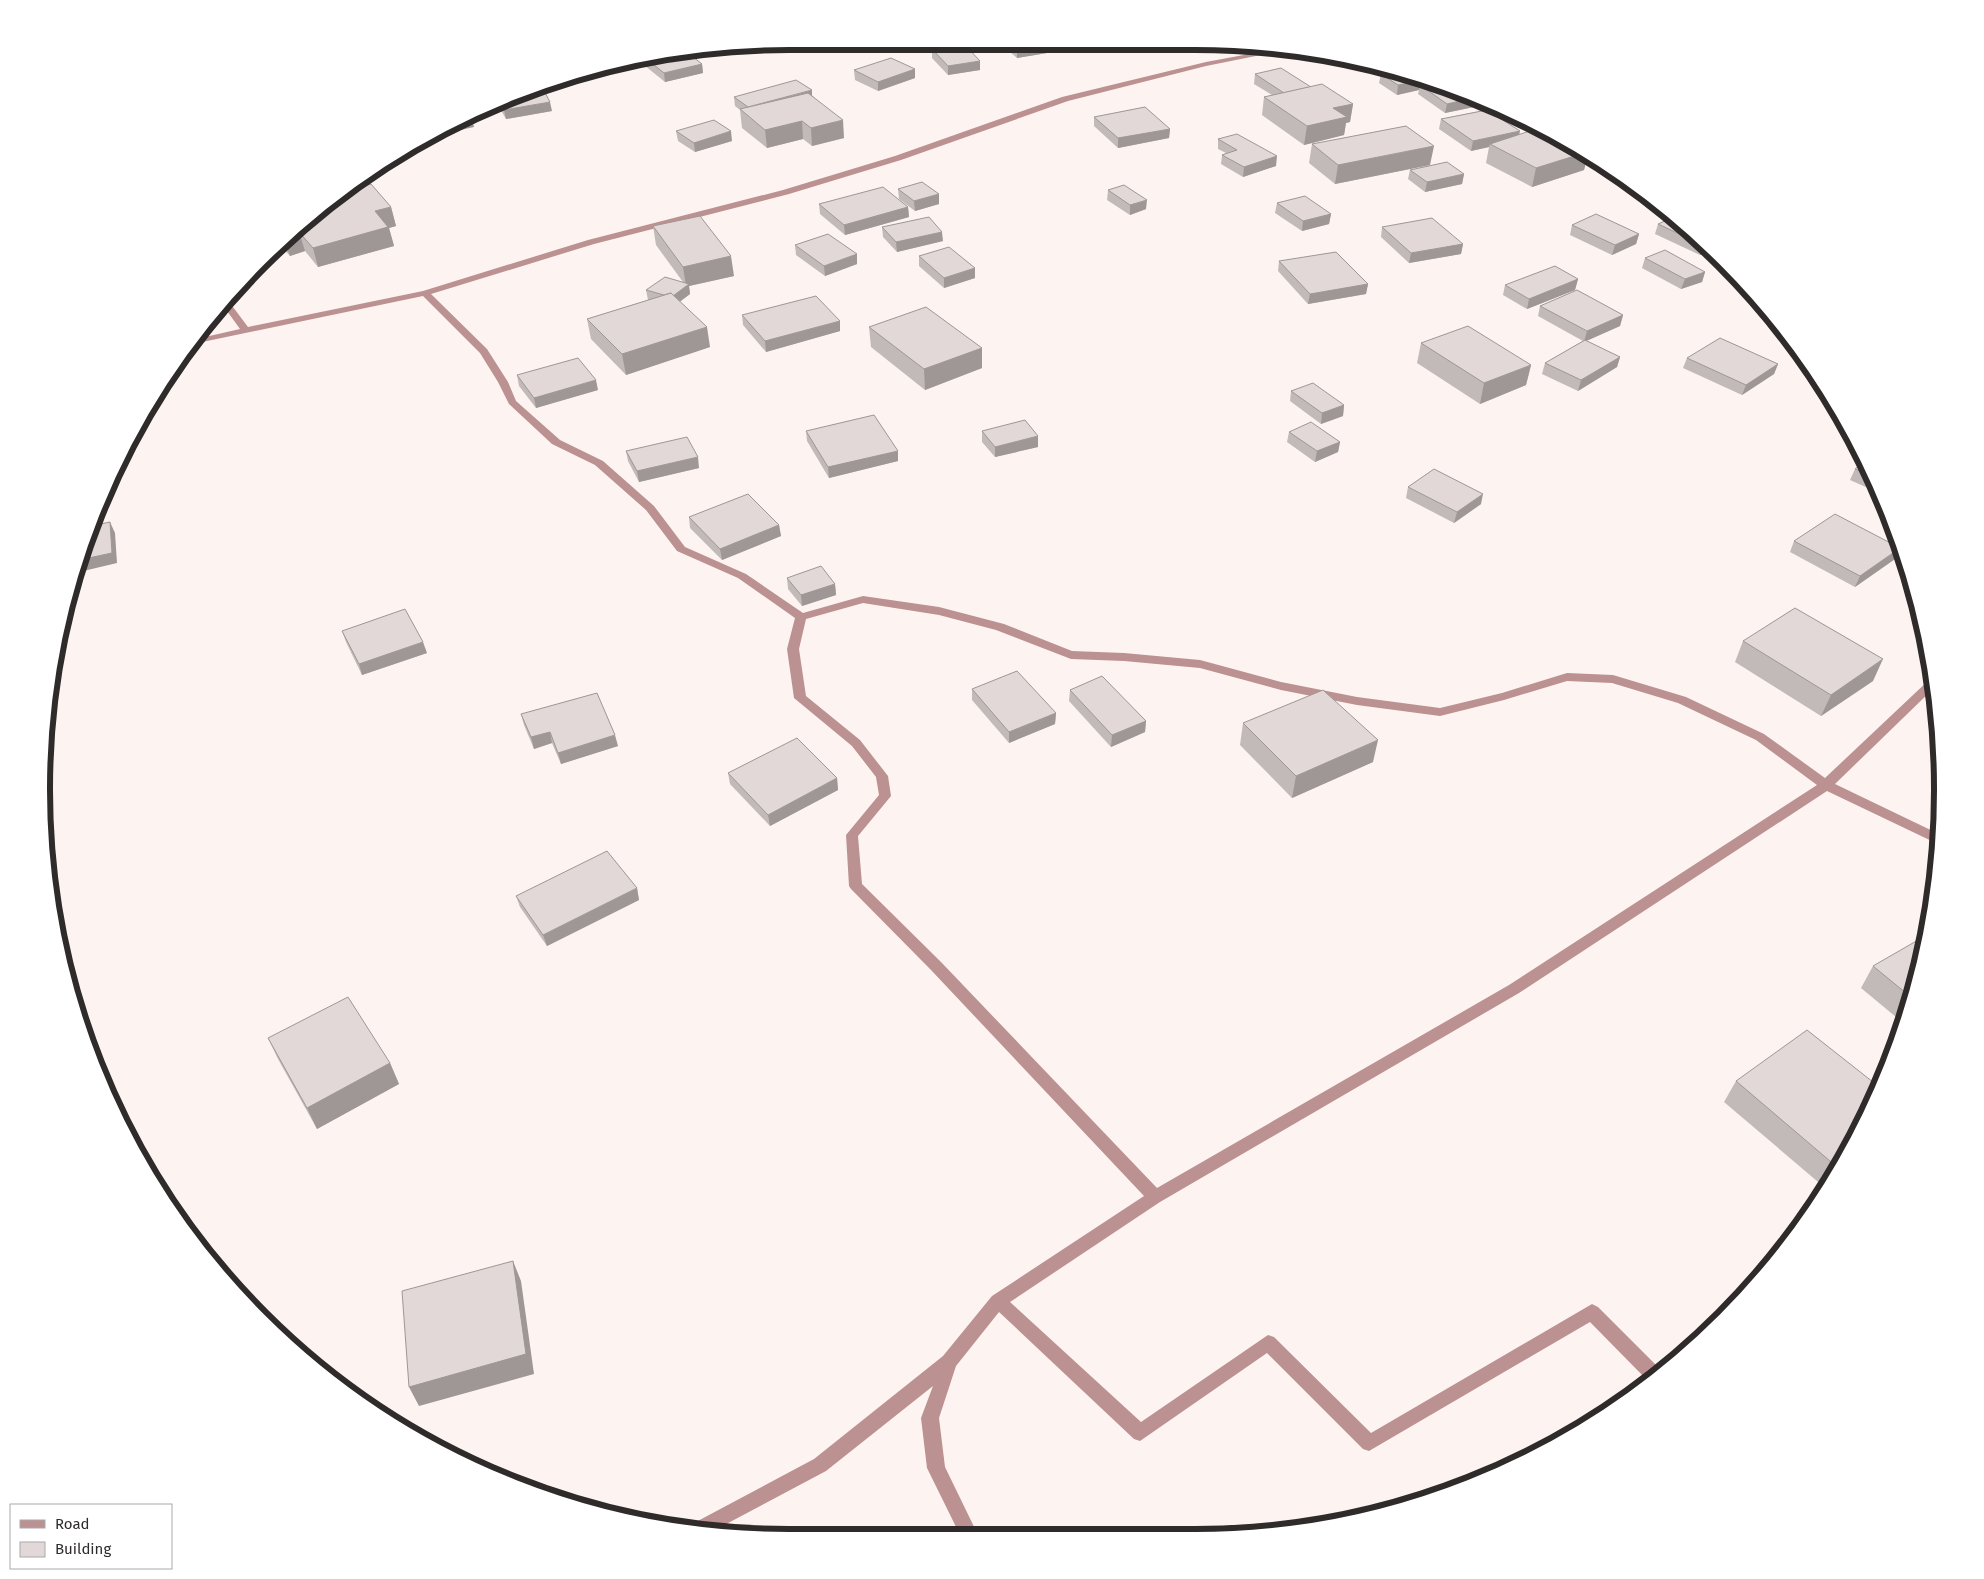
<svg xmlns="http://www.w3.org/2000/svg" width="1984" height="1579" font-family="'Fira Sans',sans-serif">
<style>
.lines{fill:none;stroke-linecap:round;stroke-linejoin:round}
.minor{fill:#bc9191;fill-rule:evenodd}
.wall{fill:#c2bab9}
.shaded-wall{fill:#9e9796}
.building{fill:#e1d8d7;stroke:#9e9796}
.rim{fill:none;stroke:#2e2b2a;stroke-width:6}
</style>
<rect width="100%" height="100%" fill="#fdf4f1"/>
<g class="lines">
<path class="minor" d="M1282,48L1290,49L1206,66L1068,101L901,160L789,194L594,244L431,294L487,349L508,382L516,401L560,440L603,461L654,506L685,547L746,574L803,613L863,596L939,607L1004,624L1072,651L1124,653L1200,660L1281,682L1357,697L1440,708L1502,693L1567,673L1613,675L1686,697L1764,734L1825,778L1930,679L1933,678L1935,687L1835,784L1941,835L1940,845L1827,791L1519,993L1160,1202L1010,1302L1141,1422L1268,1335L1274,1337L1371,1433L1592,1304L1598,1307L1661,1370L1648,1381L1590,1322L1369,1451L1363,1449L1267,1353L1140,1441L1134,1439L999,1312L956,1366L939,1418L945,1467L979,1537H961L927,1468L921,1418L933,1386L826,1471L715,1530L691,1528L694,1523L814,1459L943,1356L992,1296L1144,1196L931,970L851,889L849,886L846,835L879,795L876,777L852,746L794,698L787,649L795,618L738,578L677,551L646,510L595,465L552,444L509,404L498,382L480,353L423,296L188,345L192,340L240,329L222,304L227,299L248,327L423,291L588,240L783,190L895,156L1062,97L1206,62ZM863,603L939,615L996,630L1071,659L1124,661L1200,668L1281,690L1357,705L1440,716L1504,700L1567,681L1612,683L1678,703L1756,740L1817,785L1509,985L1157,1188L941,962L862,884L858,836L891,796L888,776L860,740L806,696L799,649L806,619Z"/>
</g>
<g class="wall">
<polygon points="1077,44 1077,48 1017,58 1002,45"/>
<polygon points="683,49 702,64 703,73 665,82 639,61 610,68 606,65"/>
<polygon points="932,49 980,70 948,75 932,58"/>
<polygon points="854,70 915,78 878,91 855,80"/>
<polygon points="1255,74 1311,87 1353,104 1350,122 1346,123 1344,135 1304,145 1262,115 1264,97 1272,95 1254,84"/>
<polygon points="1381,74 1423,85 1437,82 1497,109 1488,110 1519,135 1568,141 1603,166 1596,168 1586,162 1584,170 1532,187 1486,163 1489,147 1471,151 1439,129 1441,119 1480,111 1474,107 1445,113 1418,94 1419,90 1397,95 1379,83"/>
<polygon points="812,95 844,138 812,146 803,139 767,148 742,128 740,110 735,106 734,97"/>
<polygon points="503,98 552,111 506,119 496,102"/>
<polygon points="1094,117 1170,129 1169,138 1118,148 1094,126"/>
<polygon points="676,131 732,141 695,152 678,141"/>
<polygon points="1218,139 1276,166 1243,177 1221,164 1222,155 1226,153 1218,149"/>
<polygon points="1312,144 1430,165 1335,184 1309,163"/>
<polygon points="1410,170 1464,174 1462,184 1425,192 1408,179"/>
<polygon points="1626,183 1646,197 1625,186"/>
<polygon points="898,189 939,204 915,211 899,199"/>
<polygon points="1108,190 1146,209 1130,215 1107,200"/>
<polygon points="334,196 391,207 396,226 389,228 394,246 318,267 305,251 290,256 279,244"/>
<polygon points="1277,203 1331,214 1329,224 1302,231 1275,213"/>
<polygon points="819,204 908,207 909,217 845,235 820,214"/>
<polygon points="1658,224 1688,227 1711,250 1700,255 1655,234"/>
<polygon points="1572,225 1639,234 1636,244 1612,255 1570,235"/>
<polygon points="653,226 734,276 689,286 690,294 680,302 710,347 626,375 591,339 587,319 648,300 646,290 683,282 656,245"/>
<polygon points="882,227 943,241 897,252 883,237"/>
<polygon points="1382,227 1463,244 1461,254 1409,263 1381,237"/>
<polygon points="795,245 857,264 825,276 796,255"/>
<polygon points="919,256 975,268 975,278 944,288 919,266"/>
<polygon points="1645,258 1705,272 1702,282 1681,289 1642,268"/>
<polygon points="1279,261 1368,284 1366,294 1308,304 1278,271"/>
<polygon points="1578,279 1575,290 1527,309 1503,295 1505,285"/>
<polygon points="1540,306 1623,315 1620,326 1586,341 1620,357 1617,367 1578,391 1542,374 1545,363 1583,341 1538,316"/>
<polygon points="742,315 840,331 766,352 743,325"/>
<polygon points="869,327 982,348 982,368 925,390 871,347"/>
<polygon points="1421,343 1531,365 1526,385 1480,404 1417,363"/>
<polygon points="1687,358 1778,364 1774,374 1742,395 1683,368"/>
<polygon points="517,375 598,390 536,408 519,386"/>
<polygon points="1291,391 1344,405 1343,416 1321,424 1290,401"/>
<polygon points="806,431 898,461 829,478 807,441"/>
<polygon points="982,431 1038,436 1038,447 995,457 982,442"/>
<polygon points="1289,432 1340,442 1338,452 1315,462 1287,442"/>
<polygon points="626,451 699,468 639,482 628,461"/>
<polygon points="1864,462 1877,492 1850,480 1855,469"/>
<polygon points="1408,487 1481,504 1454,523 1406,498"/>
<polygon points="689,517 779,525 781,536 722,560 690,528"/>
<polygon points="1794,541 1895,559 1855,587 1790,552"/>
<polygon points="787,578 835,584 836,595 802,606 788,589"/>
<polygon points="342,631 427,653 362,675 346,642"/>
<polygon points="1743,641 1873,681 1821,716 1735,662"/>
<polygon points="972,689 1056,713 1055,724 1009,743 972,700"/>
<polygon points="1070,690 1146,721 1145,732 1111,747 1069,701"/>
<polygon points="521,714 618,746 561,764 552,743 534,749 524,725"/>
<polygon points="1243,723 1373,762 1292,798 1240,745"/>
<polygon points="728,773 837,778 838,790 770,826 730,784"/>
<polygon points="637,888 639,900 547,946 520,907 516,896"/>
<polygon points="1873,966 1917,983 1902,1022 1861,988"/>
<polygon points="268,1038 390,1063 399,1084 317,1129 278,1059"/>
<polygon points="1736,1081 1865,1121 1824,1187 1724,1102"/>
</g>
<g class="shaded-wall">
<polygon points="1077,44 1077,48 1017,58 1017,45"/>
<polygon points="639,58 639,61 610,68 609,64"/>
<polygon points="980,61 980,70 948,75 948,66"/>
<polygon points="702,64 703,73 665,82 664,73"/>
<polygon points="915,69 915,78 878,91 878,82"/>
<polygon points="1424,80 1423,87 1420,85 1419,90 1397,95 1398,85"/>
<polygon points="812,90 812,99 749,108"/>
<polygon points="1473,98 1476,99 1474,107 1445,113 1447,104"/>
<polygon points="550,102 552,111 506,119 504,110"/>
<polygon points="1483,103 1497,109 1481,112"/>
<polygon points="1353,104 1350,122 1346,123 1344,135 1304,145 1307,126 1333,108"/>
<polygon points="471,114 474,127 420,139"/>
<polygon points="843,120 844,138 812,146 811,128"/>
<polygon points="802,121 803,139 767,148 765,130"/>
<polygon points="1170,129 1169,138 1118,148 1118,138"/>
<polygon points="731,131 732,141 695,152 694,143"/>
<polygon points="1520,131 1518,140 1490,144 1489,147 1471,151 1473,141"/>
<polygon points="1434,146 1430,165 1335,184 1338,165"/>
<polygon points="1584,153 1588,155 1584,170 1532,187 1536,168"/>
<polygon points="1277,156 1276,166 1243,177 1244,167"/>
<polygon points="1598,162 1603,166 1596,168"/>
<polygon points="1464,174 1462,184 1425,192 1427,182"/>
<polygon points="939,194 939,204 915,211 914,201"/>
<polygon points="1147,200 1146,209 1130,215 1130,205"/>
<polygon points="391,207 396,226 389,228 394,246 318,267 313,248 375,211"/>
<polygon points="908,207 909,217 845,235 844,225"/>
<polygon points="1331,214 1329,224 1302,231 1303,221"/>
<polygon points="299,232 305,251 290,256 284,239 290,235"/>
<polygon points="942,232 943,241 897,252 896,242"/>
<polygon points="1639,234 1636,244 1612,255 1615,245"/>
<polygon points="1463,244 1461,254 1409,263 1411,253"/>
<polygon points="1705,244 1711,250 1700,255 1703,245"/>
<polygon points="857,254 857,264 825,276 824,266"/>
<polygon points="731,256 734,276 689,286 690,294 672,307 671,297 686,286 683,267"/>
<polygon points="975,268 975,278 944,288 944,278"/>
<polygon points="1705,272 1702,282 1681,289 1685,279"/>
<polygon points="1578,279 1575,290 1527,309 1529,299"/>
<polygon points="1368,284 1366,294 1308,304 1310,294"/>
<polygon points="1623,315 1620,326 1584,342 1587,331"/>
<polygon points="840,321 840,331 766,352 765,341"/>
<polygon points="707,327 710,347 626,375 622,354"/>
<polygon points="982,348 982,368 925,390 924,369"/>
<polygon points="1620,357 1617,367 1578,391 1581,380"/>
<polygon points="1778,364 1774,374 1742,395 1746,385"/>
<polygon points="1531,365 1526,385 1480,404 1484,383"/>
<polygon points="596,380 598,390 536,408 534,398"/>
<polygon points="1344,405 1343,416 1321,424 1322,413"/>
<polygon points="1038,436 1038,447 995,457 995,447"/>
<polygon points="1340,442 1338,452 1315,462 1317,451"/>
<polygon points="898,451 898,461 829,478 828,467"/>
<polygon points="698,457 699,468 639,482 637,471"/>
<polygon points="1483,494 1481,504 1454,523 1457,512"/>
<polygon points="110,522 115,533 117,563 75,573 79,560"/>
<polygon points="779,525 781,536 722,560 720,549"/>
<polygon points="1900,548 1895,559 1855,587 1860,576"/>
<polygon points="835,584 836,595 802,606 801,595"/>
<polygon points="423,642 427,653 362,675 359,664"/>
<polygon points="1883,659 1873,681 1821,716 1831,695"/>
<polygon points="1056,713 1055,724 1009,743 1009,732"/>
<polygon points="1146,721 1145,732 1111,747 1112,735"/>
<polygon points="550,732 552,743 534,749 531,737"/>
<polygon points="615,735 618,746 561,764 558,753"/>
<polygon points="1378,740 1373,762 1292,798 1296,776"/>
<polygon points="837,778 838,790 770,826 768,815"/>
<polygon points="637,888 639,900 547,946 543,935"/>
<polygon points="390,1063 399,1084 317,1129 307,1108"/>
<polygon points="513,1261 521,1281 534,1374 419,1406 409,1387"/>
</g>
<g class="building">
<polygon points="954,45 965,45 980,61 948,66 932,49"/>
<polygon points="683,49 702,64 664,73 644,57"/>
<polygon points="891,58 915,69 878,82 854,70"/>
<polygon points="1281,68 1311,87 1284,93 1255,74"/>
<polygon points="1396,71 1419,77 1424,80 1398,85 1381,74"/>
<polygon points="796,80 812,90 748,107 734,97"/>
<polygon points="1437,82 1473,98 1447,104 1420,85"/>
<polygon points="1322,84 1353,104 1333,108 1347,117 1307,126 1264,97"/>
<polygon points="541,85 550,102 504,110 498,101 503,98"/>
<polygon points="808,93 843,120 811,128 802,121 765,130 740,109"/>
<polygon points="1145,107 1170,129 1118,138 1094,117"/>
<polygon points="1487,110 1520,131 1473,141 1441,119"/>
<polygon points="714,120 731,131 694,143 676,131"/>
<polygon points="1406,126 1434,146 1338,165 1312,144"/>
<polygon points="1539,128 1568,141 1584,153 1536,168 1490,144"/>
<polygon points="1237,134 1277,156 1244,167 1222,155 1237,150 1218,139"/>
<polygon points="1447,162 1464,174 1427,182 1410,170"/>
<polygon points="922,182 939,194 914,201 898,189"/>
<polygon points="371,184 391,207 375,211 388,227 313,248 299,232 290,235 338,193"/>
<polygon points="1124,185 1147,200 1130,205 1108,190"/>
<polygon points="883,187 908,207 844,225 819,204"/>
<polygon points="1305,196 1331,214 1303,221 1277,203"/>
<polygon points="1596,214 1639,234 1615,245 1572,225"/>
<polygon points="700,216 731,256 683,267 653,226"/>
<polygon points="929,217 942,232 896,242 882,227"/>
<polygon points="1674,217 1688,227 1705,244 1703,245 1658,224"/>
<polygon points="1432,218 1463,244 1411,253 1382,227"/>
<polygon points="828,234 857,254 824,266 795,245"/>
<polygon points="949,247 975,268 944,278 919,256"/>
<polygon points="1665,250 1705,272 1685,279 1645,258"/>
<polygon points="1336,252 1368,284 1310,294 1279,261"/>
<polygon points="1555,266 1578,279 1529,299 1505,285"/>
<polygon points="665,277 689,284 673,296 671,293 664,295 646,290"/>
<polygon points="1577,290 1623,315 1587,331 1540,306"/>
<polygon points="671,293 707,327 622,354 587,319"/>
<polygon points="816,296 840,321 765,341 742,315"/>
<polygon points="926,307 982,348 924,369 869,327"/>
<polygon points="1468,326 1531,365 1484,383 1421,343"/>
<polygon points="1720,338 1778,364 1746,385 1687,358"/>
<polygon points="1585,340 1620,357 1581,380 1545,363"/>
<polygon points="578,358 596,380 534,398 517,375"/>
<polygon points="1313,383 1344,405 1322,413 1291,391"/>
<polygon points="874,415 898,451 828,467 806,431"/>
<polygon points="1025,420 1038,436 995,447 982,431"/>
<polygon points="1311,422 1340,442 1317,451 1289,432"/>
<polygon points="687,437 698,457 637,471 626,451"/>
<polygon points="1864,462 1870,475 1855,469"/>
<polygon points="1434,469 1483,494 1457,512 1408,487"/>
<polygon points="748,494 779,525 720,549 689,517"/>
<polygon points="1835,514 1900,548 1860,576 1794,541"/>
<polygon points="110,522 112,553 79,560 91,526"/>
<polygon points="821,566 835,584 801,595 787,578"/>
<polygon points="1795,608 1883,659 1831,695 1743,641"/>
<polygon points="405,609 423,642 359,664 342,631"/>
<polygon points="1017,671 1056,713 1009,732 972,689"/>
<polygon points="1102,676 1146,721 1112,735 1070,690"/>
<polygon points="1323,690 1378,740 1296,776 1243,723"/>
<polygon points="597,693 615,735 558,753 550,732 531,737 521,714"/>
<polygon points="797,738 837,778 768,815 728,773"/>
<polygon points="607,851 637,888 543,935 516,896"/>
<polygon points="1925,936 1917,983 1912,998 1873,966"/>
<polygon points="348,997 390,1063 307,1108 268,1038"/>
<polygon points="1807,1030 1878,1086 1865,1121 1837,1167 1736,1081"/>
<polygon points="513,1261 526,1354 409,1387 402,1291"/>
</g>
<path d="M0 0H1984V1579H0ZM789 50H1195A739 739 0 0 1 1934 789V790A739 739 0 0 1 1195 1529H789A739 739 0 0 1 50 790V789A739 739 0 0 1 789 50Z" fill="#fff" fill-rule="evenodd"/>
<path class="rim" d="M789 50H1195A739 739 0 0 1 1934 789V790A739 739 0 0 1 1195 1529H789A739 739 0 0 1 50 790V789A739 739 0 0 1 789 50Z"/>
<rect x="10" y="1504" width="162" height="65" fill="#ffffff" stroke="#abaaaa"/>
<rect x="20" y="1520" width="25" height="8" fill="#bc9191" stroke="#abaaaa"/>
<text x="55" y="1529" font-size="15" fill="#2e2b2a">Road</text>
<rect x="20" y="1542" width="25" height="15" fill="#e1d8d7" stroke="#abaaaa"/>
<text x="55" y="1554" font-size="15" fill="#2e2b2a">Building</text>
</svg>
